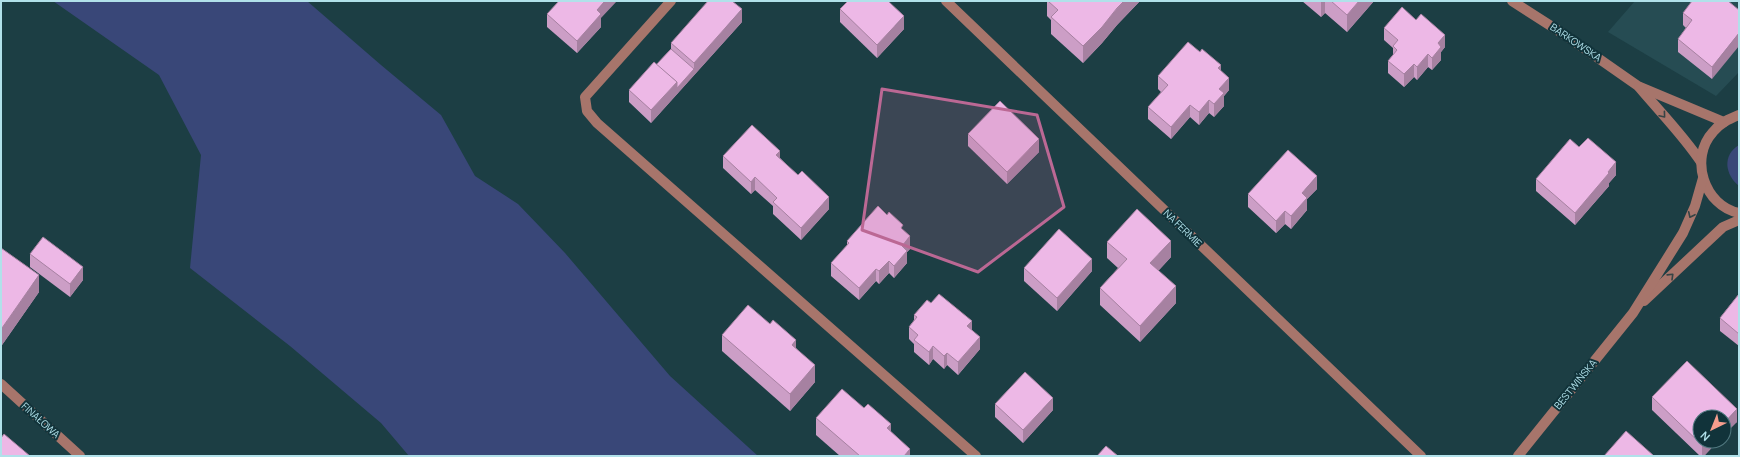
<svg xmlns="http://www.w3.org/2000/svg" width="1740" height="457" font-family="Manrope,sans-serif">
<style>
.built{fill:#264c53}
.green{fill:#394778}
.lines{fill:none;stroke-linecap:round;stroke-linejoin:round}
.minor{stroke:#a7756b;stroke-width:10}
.wall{fill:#cc9ec6}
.shaded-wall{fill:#a681a1}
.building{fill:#edb8e6;stroke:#a681a1}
.oneway{stroke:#364446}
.marked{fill:#bb6894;fill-opacity:0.2;stroke:#bb6894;stroke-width:3;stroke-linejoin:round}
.labels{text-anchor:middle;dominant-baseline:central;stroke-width:4;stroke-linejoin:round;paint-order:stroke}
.street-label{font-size:10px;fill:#b1e1ea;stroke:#11333a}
</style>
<rect width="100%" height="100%" fill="#1c3e44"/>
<polygon class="built" points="1635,1 1739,1 1739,72 1716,96 1608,32"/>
<g class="green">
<polygon points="53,1 307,1 381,65 441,115 475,176 518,204 565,253 670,376 758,456 409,456 381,423 290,346 190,268 201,155 159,75"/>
<path d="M1739,145V186C1725,175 1722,155 1739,145Z"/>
</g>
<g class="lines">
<g class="minor">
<polyline points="671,1 585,97 587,111 597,123 976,456"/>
<polyline points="946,1 1421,456"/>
<polyline points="1512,1 1565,35 1638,86 1724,122"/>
<path d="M1639,87C1660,112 1683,135 1701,162"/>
<path d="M1739,115C1729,119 1720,123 1713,132C1689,158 1704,206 1739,213"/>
<polyline points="1644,301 1723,227 1739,220"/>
<polyline points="1,384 80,456"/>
<polyline points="1518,456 1633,313 1683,233 1695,206 1703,178"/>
</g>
</g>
<g class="wall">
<polygon points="1047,1 1140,1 1117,25 1102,43 1083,63 1051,34 1051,20 1047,16"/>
<polygon points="1302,1 1374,1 1347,32 1325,13 1321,17"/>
<polygon points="1728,1 1712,79 1678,52 1678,39 1686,28 1683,25 1683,13"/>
<polygon points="840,9 904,29 877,58 840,22"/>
<polygon points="547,14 601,18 601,27 577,53 547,27"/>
<polygon points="742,22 651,123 629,102 629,90 656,65 671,49 671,43"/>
<polygon points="1384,28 1445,47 1441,52 1441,60 1432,70 1428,67 1417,80 1414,77 1404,87 1388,73 1388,61 1393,55 1393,48 1384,40"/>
<polygon points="1221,71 1229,90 1224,96 1224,106 1214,117 1209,113 1199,125 1190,117 1171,139 1148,119 1148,107 1161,92 1158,89 1158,76"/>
<polygon points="968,134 1039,152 1007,184 968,146"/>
<polygon points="1579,147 1616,175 1609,183 1609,186 1575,225 1536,191 1536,179"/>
<polygon points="723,156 780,158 829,209 801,240 773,214 773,206 755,190 751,194 723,168"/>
<polygon points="1317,189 1307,199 1307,210 1291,229 1285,224 1276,233 1248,207 1248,194"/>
<polygon points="903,230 910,249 907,252 907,263 894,278 889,273 879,284 876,281 859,300 831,276 831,263 847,246 847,241"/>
<polygon points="1107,242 1171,257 1158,271 1176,303 1140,342 1100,305 1100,288 1118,268 1107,258"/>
<polygon points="1,248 39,292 2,345 1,344"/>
<polygon points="30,254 83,280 70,297 30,267"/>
<polygon points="1024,268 1092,271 1057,311 1024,281"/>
<polygon points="1739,294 1739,346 1720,331 1720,318"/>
<polygon points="931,303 972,330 980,349 958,375 947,365 944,369 933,359 929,365 914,352 914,344 909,339 909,327 914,320 914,315"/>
<polygon points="722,335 796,348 815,382 790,411 722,351"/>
<polygon points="1652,397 1737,422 1700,441 1718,441 1704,456 1700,456 1652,410"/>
<polygon points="995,404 1053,410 1023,443 995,417"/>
<polygon points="864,408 891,432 910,456 840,456 816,435 816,418"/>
</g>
<g class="shaded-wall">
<polygon points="605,1 617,1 601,18 601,27 577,53 577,41 597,10"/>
<polygon points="1124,1 1140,1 1117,25 1102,43 1083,63 1083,46"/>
<polygon points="1321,1 1325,1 1325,13 1321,17"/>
<polygon points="1359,1 1374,1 1347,32 1347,15"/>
<polygon points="742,9 742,22 651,123 651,110 677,82 694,69 694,63"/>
<polygon points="904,16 904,29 877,58 877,45"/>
<polygon points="1739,33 1739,46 1712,79 1712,67"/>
<polygon points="1445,35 1445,47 1441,52 1441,60 1432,70 1432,58 1438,43"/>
<polygon points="1428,54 1428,67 1417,80 1417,67"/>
<polygon points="1414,64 1414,77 1404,87 1404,74"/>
<polygon points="1221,65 1221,77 1218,68"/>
<polygon points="1229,78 1229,90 1224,96 1224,106 1214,117 1214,104 1219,89"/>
<polygon points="1209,100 1209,113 1199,125 1199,112"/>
<polygon points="1190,105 1190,117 1171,139 1171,127"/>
<polygon points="1039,139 1039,152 1007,184 1007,172"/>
<polygon points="780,151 780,164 776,155"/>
<polygon points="1616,162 1616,175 1609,183 1609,186 1575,225 1575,213 1608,172"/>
<polygon points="1317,176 1317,189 1307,199 1307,210 1291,229 1291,216 1302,193"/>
<polygon points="755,177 755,190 751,194 751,182"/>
<polygon points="829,197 829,209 801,240 801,228"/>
<polygon points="1285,211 1285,224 1276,233 1276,221"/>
<polygon points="910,236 910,249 907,252 907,263 894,278 894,266 902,246"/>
<polygon points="1171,241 1171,257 1150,280 1150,263"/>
<polygon points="1092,259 1092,271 1057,311 1057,298"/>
<polygon points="889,261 889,273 879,284 879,271"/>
<polygon points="83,267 83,280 70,297 70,284"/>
<polygon points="876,269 876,281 859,300 859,288"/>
<polygon points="39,275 39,292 2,345 2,328"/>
<polygon points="1176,286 1176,303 1140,342 1140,326"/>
<polygon points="972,321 972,333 967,326"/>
<polygon points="980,337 980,349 958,375 958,362"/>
<polygon points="796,340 796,357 792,345"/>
<polygon points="933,346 933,359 929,365 929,352"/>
<polygon points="947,353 947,365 944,369 944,356"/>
<polygon points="815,365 815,382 790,411 790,394"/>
<polygon points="1053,398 1053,410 1023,443 1023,430"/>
<polygon points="1737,409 1737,422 1724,435 1724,423"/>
<polygon points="891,424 891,440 887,428"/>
<polygon points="1706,441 1718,441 1704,456 1702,456 1702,445"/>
<polygon points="910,449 910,456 904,456"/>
</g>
<g class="building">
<polygon points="559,1 605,1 597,10 601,14 577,41 547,14"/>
<polygon points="708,1 732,1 742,9 694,63 671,43"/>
<polygon points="848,1 888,1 904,16 877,45 840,9"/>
<polygon points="1048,1 1124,1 1117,8 1102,27 1083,46 1051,17 1058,10"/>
<polygon points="1331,1 1359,1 1347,15"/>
<polygon points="1692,1 1706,1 1707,2 1708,1 1728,1 1739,10 1739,33 1712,67 1678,39 1692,20 1683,13"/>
<polygon points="1402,7 1416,20 1421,14 1445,35 1438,43 1441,47 1432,58 1428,54 1417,67 1414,64 1404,74 1388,61 1397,50 1393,46 1398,40 1384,28"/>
<polygon points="1188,42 1200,52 1202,49 1221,65 1218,68 1229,78 1219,89 1224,93 1214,104 1209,100 1199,112 1190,105 1171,127 1148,107 1168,85 1158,76"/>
<polygon points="671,49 694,69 677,88 677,82 656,65"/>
<polygon points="654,62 677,82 651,110 629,90"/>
<polygon points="1000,101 1039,139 1007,172 968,134"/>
<polygon points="752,125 780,151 776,155 798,175 802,171 829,197 801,228 773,202 777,198 755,177 751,182 723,156"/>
<polygon points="1588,138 1616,162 1608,172 1609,173 1575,213 1536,179 1570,139 1579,147"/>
<polygon points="1288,150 1317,176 1302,193 1307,198 1291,216 1285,211 1276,221 1248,194"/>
<polygon points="878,206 887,215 889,212 903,225 901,228 910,236 902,246 907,251 894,266 889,261 879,271 876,269 859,288 831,263 849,243 847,241"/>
<polygon points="1137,209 1171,241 1150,263 1176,286 1140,326 1100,288 1127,259 1107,242"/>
<polygon points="1059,229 1092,259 1057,298 1024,268"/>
<polygon points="43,237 83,267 70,284 30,254"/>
<polygon points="1,248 39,275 2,328 1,328"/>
<polygon points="939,294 972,321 967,326 980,337 958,362 947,353 944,356 933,346 929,352 914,340 918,335 909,327 917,317 914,315 927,300 931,303"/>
<polygon points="1739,294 1739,334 1720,318"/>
<polygon points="748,305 770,324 773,320 796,340 792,345 815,365 790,394 722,335"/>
<polygon points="1687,361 1737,409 1724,423 1724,417 1700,417 1700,441 1706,441 1702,445 1652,397"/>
<polygon points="1025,372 1053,398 1023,430 995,404"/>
<polygon points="842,389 864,408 868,404 891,424 887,428 910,449 904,456 860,456 816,418"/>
<polygon points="1626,431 1654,456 1604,456"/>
<polygon points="4,434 30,456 1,456 1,438"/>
<polygon points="1106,446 1118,456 1097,456"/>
</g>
<defs><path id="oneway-chevron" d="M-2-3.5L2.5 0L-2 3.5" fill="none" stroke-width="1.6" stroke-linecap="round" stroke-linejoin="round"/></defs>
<g class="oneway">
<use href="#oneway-chevron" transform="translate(1663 115) rotate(50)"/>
<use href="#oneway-chevron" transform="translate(1691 215) rotate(115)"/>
<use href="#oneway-chevron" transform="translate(1671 276) rotate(-44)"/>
</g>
<path class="marked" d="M882,89L1037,115L1064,207L978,272L862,230Z"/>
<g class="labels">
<g class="street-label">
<text transform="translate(1576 42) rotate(34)">BARKOWSKA</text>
<text transform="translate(1183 228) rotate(44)">NA FERMIE</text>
<text transform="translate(1575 384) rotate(-51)">BESTWIŃSKA</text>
<text transform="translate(41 420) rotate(42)">FINAŁOWA</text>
</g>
</g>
<rect width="1740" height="457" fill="none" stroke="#b1e1ea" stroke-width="4"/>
<g transform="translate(1712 429) rotate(223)"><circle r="19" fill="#11333a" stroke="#517980"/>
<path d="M0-3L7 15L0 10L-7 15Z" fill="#f49d8d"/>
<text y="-6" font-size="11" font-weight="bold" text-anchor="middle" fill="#b1e1ea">N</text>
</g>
</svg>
